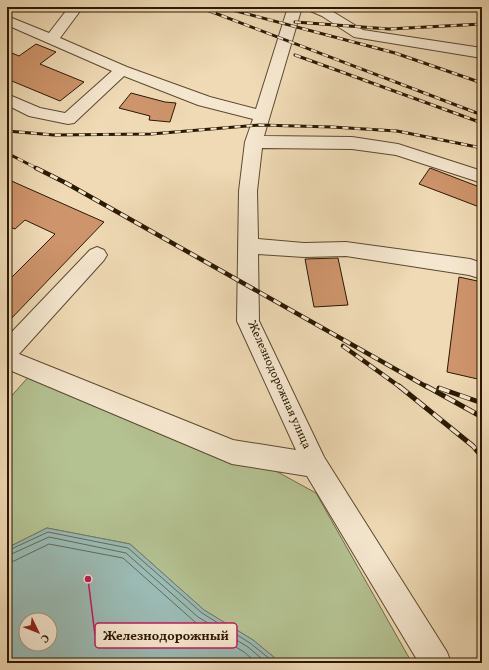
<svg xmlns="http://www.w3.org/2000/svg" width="489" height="670" font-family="Vollkorn,serif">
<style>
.green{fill:#b4c191;stroke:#706d4a}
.water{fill:#9abab3;stroke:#6e7a6c;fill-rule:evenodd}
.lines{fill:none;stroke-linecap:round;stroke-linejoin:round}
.shore{stroke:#626a5a;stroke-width:1}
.building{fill:#ce946b;stroke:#2b1902}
.minor-casing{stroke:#5c492f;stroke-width:2}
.minor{fill:#f5e7cf;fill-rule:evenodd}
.rail-far2-casing{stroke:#2b1902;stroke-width:3}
.rail-far1-casing{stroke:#2b1902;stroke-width:4.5}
.rail-casing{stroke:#2b1902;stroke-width:5}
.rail-far2{stroke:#f5e7cf;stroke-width:2;stroke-dasharray:6;stroke-linecap:butt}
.rail-far1{stroke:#f5e7cf;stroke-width:3;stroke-dasharray:8;stroke-linecap:butt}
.rail{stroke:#f5e7cf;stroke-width:3.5;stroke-dasharray:11;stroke-linecap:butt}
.labels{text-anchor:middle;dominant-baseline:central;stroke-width:3;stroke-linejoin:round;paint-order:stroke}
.street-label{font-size:12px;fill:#2b1902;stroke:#f5e7cf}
.leader{fill:none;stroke:#c2185b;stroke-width:1.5}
.callout-dot{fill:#c2185b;stroke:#f5e7cf;stroke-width:1.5}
.callout{fill:#f5e7cf;stroke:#c2185b;stroke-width:1.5}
.callout-label{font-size:13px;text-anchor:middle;font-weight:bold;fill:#2b1902}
</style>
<rect width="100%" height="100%" fill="#efdab5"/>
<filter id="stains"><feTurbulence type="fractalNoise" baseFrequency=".005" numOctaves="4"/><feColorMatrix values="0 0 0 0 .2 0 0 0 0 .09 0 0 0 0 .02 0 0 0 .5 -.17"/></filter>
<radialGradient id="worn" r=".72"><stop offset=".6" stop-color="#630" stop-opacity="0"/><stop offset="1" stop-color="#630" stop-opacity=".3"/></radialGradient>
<polygon class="green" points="39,365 263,464 316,493 412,663 281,663 253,640 204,610 130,544 47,528 7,548 7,401"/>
<path class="water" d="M47,528L130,544L204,610L253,640L281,663H7V548ZM26,620H50V644H26Z"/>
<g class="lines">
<g class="shore">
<polyline points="7,551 48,532 128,548 202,613 250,643 275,663"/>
<polyline points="7,556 49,537 126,553 198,617 248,647 267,663"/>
<polyline points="7,562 14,561 49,544 123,558 195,622 244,652 257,663"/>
</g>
</g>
<g class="building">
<polygon points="36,44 56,52 40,64 84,82 60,101 7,79 7,51 19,56"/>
<polygon points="131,93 165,102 176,103 170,122 149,120 150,116 119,108"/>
<polygon points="430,168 482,188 482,208 419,184"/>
<polygon points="7,179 104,222 7,323 7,282 55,234 25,220 15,229 7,226"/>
<polygon points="338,258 348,305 314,307 305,259"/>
<polygon points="459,277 482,282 482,380 447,372"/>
</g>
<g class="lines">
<defs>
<g id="minor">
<polygon points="69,7 83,7 60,38 127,67 210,97 256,109 288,7 302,7 264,136 352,137 398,144 482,171 482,183 396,155 352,149 262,148 257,191 258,239 304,243 346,242 470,259 482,263 482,279 469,275 346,256 304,257 258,254 259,321 324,457 447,652 451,663 419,663 307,476 232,464 7,369 7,337 90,250 97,247 104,250 107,255 104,260 19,354 233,440 296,450 237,321 239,191 245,142 253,119 198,105 124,76 74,123 68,124 29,116 7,105 7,94 40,108 65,113 112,71 7,25 7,16 49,33"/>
<polygon points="306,7 325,7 363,30 482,48 482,58 354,37 322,16 308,10"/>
</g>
</defs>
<use href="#minor" class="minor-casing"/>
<use href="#minor" class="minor"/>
<defs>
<g id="rail-far2">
<polyline points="199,7 482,115"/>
<polyline points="221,7 395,53 482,83"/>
<polyline points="295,22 389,29 482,24"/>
<polyline points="295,55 482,123"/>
<polyline points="7,131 54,135 151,134 259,125 332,127 397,131 482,148"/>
<polyline points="7,153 38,169"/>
</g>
<g id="rail-far1">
<polyline points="36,168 66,183 427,387"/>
<polyline points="343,346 400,387"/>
</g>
<g id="rail">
<polyline points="399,386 473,446 482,457"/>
<polyline points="426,386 482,417"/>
<polyline points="439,388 482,403"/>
</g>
</defs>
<use href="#rail-far2" class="rail-far2-casing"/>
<use href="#rail-far1" class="rail-far1-casing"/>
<use href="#rail" class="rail-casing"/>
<use href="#rail-far2" class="rail-far2"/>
<use href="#rail-far1" class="rail-far1"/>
<use href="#rail" class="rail"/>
</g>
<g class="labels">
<g class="street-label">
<text transform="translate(279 385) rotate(66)">Железнодорожная улица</text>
</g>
</g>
<path class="leader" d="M88 579L95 635"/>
<circle class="callout-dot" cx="88" cy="579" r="4"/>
<rect class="callout" x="95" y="623" width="142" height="25" rx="4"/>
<g class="callout-label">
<text x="166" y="640">Железнодорожный</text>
</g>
<rect width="489" height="670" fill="none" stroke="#efdab5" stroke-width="24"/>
<rect x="8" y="8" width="473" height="654" fill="none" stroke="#2b1902" stroke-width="2"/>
<rect x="12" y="12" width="465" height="646" fill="none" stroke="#2b1902"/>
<g transform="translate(38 632) rotate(133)"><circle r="19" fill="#f5e7cf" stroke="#a4957d"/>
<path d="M0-3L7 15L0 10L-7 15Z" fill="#8f2418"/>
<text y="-6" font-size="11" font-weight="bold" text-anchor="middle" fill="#2b1902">С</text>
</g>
<rect width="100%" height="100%" filter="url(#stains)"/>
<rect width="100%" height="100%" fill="url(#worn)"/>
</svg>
